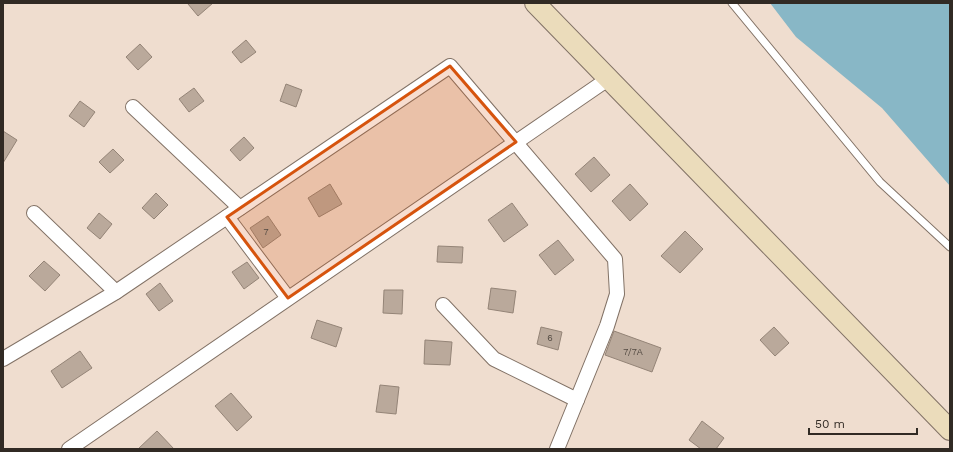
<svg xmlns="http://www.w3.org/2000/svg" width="953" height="452" font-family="'Work Sans',sans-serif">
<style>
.water{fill:#88b7c6}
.building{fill:#baa99b;stroke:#948477}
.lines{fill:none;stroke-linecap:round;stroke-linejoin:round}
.lane-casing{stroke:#827266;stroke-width:9}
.street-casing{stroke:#827266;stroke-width:16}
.secondary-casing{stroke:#827266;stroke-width:22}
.lane{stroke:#fff;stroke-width:7}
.street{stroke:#fff;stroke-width:14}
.secondary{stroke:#ebdcbb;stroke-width:20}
.marked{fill:#d6540e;fill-opacity:0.2;stroke:#d6540e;stroke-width:3;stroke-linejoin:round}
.labels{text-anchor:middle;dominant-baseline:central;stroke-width:3.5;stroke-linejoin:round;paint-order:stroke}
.number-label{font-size:9px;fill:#534a42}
</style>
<rect width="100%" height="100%" fill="#efddcf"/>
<polygon class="water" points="770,3 950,3 950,186 882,108 796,37"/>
<g class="building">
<polygon points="189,3 213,3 198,16 188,4"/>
<polygon points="246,40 256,52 241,63 232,52"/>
<polygon points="140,44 152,57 138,70 126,57"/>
<polygon points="286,84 302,90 296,107 280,101"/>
<polygon points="194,88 204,101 189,112 179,99"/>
<polygon points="80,101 95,112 84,127 69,116"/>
<polygon points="3,131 17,140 3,163"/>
<polygon points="244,137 254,148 240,161 230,150"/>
<polygon points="113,149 124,160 110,173 99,162"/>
<polygon points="594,157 610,175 591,192 575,174"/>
<polygon points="330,184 342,204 319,217 308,198"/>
<polygon points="630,184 648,204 630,221 612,201"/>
<polygon points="156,193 168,205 154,219 142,208"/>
<polygon points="512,203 528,225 504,242 488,220"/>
<polygon points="99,213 112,224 100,239 87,228"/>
<polygon points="268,216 281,235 263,248 250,228"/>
<polygon points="685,231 703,249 680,273 661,256"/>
<polygon points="558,240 574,260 555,275 539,255"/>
<polygon points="438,246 463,247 462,263 437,262"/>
<polygon points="44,261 60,275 45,291 29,276"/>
<polygon points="247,262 259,278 244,289 232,272"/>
<polygon points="160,283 173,301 159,311 146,294"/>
<polygon points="491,288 516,291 513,313 488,309"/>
<polygon points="384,290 403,290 402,314 383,313"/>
<polygon points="317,320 342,328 336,347 311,338"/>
<polygon points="541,327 562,332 558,350 537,344"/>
<polygon points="774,327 789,343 775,356 760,340"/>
<polygon points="614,331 661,348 652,372 605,355"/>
<polygon points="425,340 452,342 450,365 424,364"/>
<polygon points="80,351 92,368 62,388 51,371"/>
<polygon points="380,385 399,387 396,414 376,412"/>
<polygon points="231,393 252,417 237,431 215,406"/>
<polygon points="702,421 724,438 716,449 701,449 689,440"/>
<polygon points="157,431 174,449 138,449"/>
</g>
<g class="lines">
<defs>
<polyline id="lane" points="732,3 880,182 950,247"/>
<g id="street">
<polyline points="133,107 240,208"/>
<polyline points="34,213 116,292"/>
<polyline points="227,217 288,298"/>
<polyline points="443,305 494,359 577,400"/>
<polyline points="3,359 116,292 450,66 615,259 617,294 607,326 557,449"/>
<polyline points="69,449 608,79"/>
</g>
<polyline id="secondary" points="535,3 950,430"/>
</defs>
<use href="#lane" class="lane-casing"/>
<use href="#street" class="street-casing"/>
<use href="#secondary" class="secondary-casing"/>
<use href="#lane" class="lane"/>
<use href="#street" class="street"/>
<use href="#secondary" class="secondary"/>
</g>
<path class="marked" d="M450,66L516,142L288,298L227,217Z"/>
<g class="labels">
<g class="number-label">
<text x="266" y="232">7</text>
<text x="550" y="338">6</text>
<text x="633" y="352">7/7А</text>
</g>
</g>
<rect width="953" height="452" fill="none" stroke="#312a24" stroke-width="8"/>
<path d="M809 428v6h108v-6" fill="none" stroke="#312a24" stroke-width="2"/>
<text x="815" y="428" font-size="12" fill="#312a24" stroke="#efddcf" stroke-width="3" paint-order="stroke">50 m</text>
</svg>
